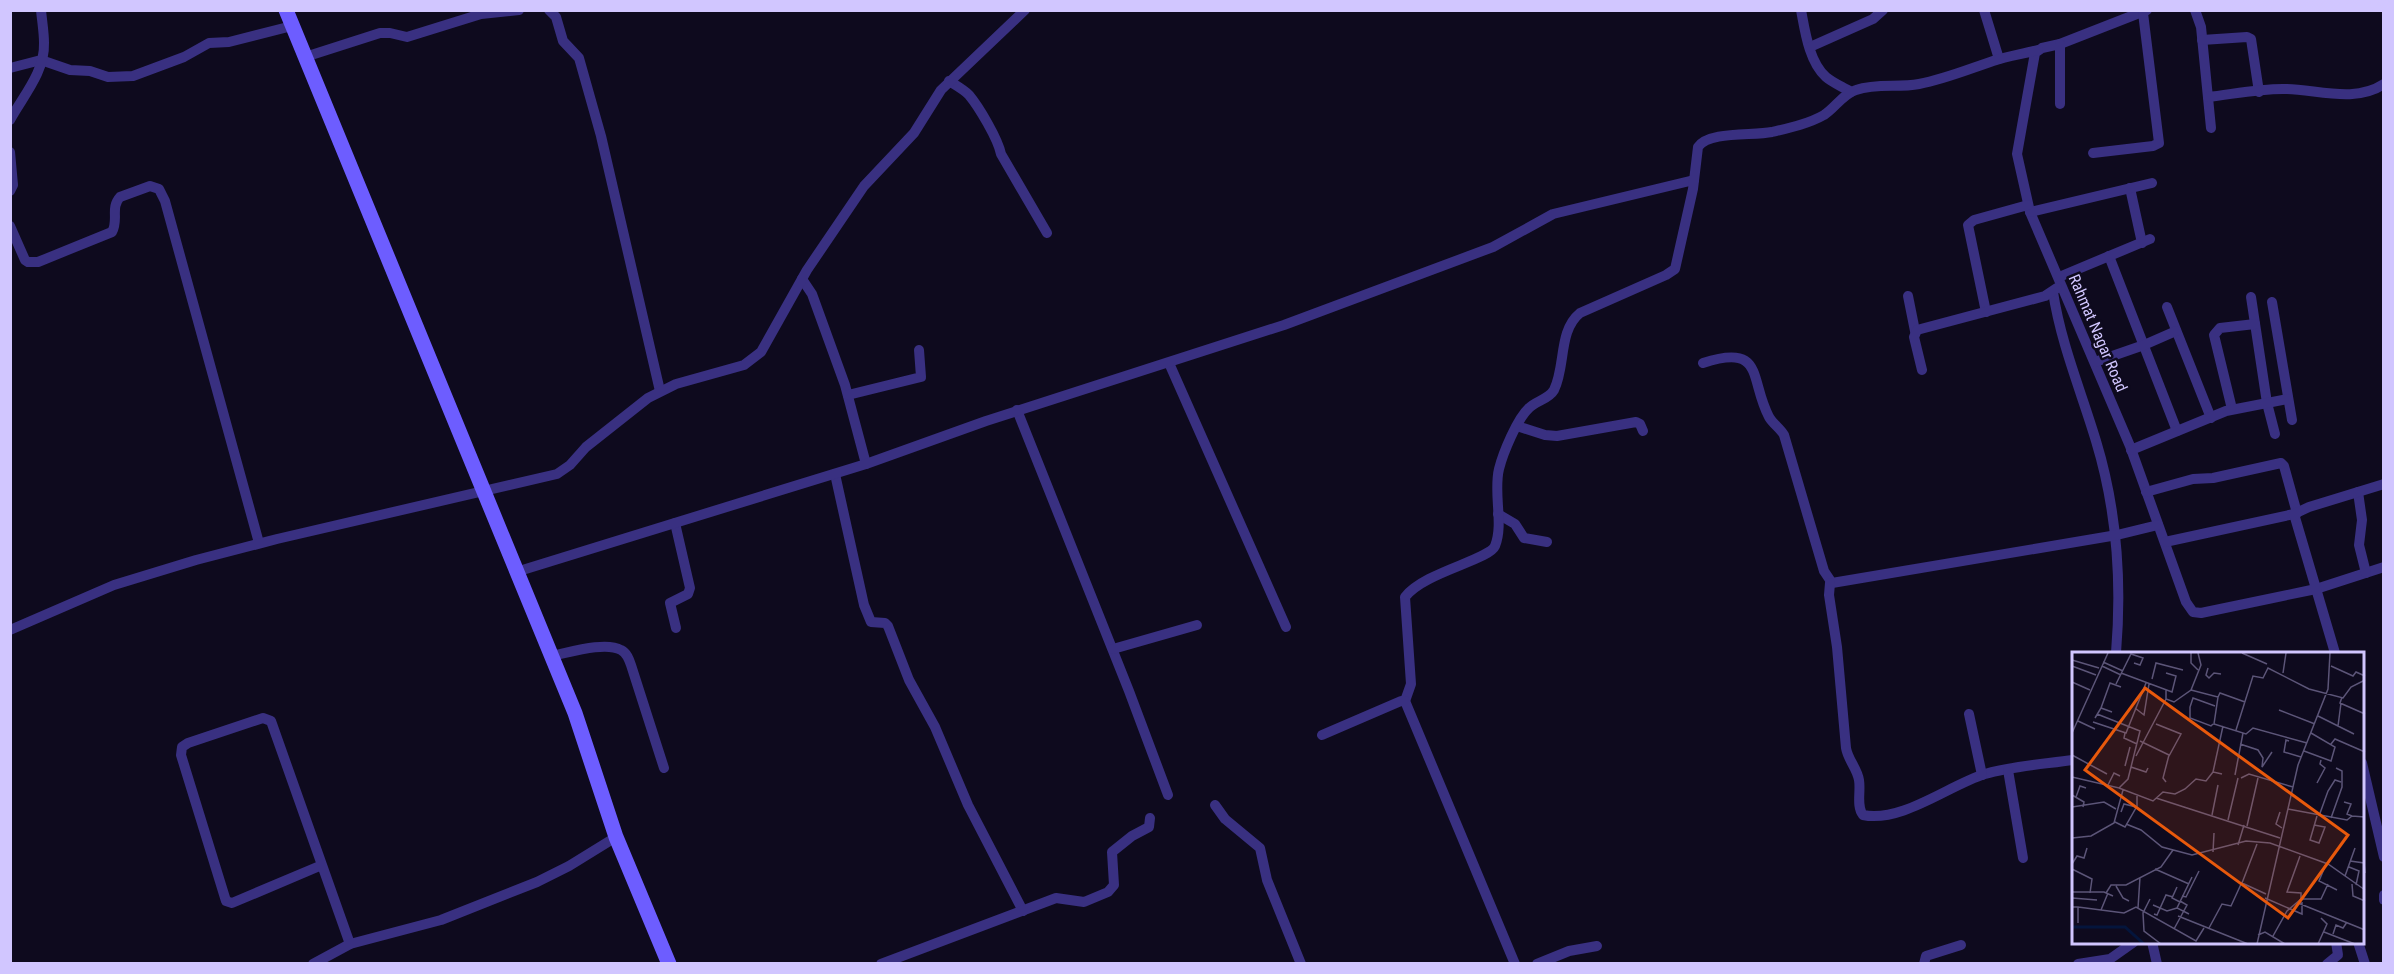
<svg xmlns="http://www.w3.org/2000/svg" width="2394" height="974" font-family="'Roboto Condensed',sans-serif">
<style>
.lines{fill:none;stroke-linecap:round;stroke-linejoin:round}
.street{stroke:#393081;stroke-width:10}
.secondary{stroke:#6d5dff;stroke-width:15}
.labels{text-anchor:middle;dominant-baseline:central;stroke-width:5;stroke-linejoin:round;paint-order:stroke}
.street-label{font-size:16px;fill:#d1c6ff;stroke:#0e0a1e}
.inset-river{fill:none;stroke:#04153c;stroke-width:3}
.inset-road{fill:none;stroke:#5c5578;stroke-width:1.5}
.view{fill:#e8590c;fill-opacity:0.15;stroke:#e8590c;stroke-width:3}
.inset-edge{fill:none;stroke:#d1c6ff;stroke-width:3}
</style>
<rect width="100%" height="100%" fill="#0e0a1e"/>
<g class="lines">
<g class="street">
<polyline points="549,10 556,17 563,41 579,58 601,136 660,391"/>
<path d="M1801,10C1805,31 1809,62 1826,77C1833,83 1843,87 1851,92"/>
<polyline points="1984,10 1999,59"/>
<polyline points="2147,10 2060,44 2042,48 2035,53 2017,154 2030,212 2130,446 2186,602 2193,612 2201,613 2316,589 2384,567"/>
<polyline points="2195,10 2201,27 2211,128"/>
<polyline points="2202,40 2247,37 2251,39 2259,92"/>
<polyline points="1810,47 1873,19 1883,10"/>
<polyline points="305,57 380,33 390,33 407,37 481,14 519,10"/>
<polyline points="10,68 41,60 70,70 90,71 108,77 133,76 184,57 209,43 229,42 292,26"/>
<path d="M949,81C955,85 963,89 969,95C979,107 998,139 1001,154L1047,233"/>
<path d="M2208,97C2234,94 2262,88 2287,89C2319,90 2355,103 2384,84"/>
<polyline points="2060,104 2060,44"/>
<path d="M10,120C23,96 45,72 44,43C44,32 42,21 41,10"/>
<polyline points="10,152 13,185 10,191"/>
<polyline points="2093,153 2153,146 2159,143 2143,13"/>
<polyline points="2130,188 2142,243"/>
<polyline points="2030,212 2152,183"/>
<path d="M10,226L25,260L28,262H38L112,232C119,220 110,208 120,197L150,186L159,189L165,201L259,543"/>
<polyline points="2109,256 2177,431"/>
<polyline points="2059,277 2150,239"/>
<polyline points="802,279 812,294 845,385 866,464"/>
<path d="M2053,292C2061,344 2081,391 2096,441C2117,510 2122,581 2116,653"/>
<polyline points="1908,296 1915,331"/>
<polyline points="2251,297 2267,403 2275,434"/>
<polyline points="2272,302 2292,420"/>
<polyline points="2167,307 2211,418"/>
<polyline points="1986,312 1968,225 1974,220 2028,205"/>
<polyline points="2095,362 2144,345 2176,331"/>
<polyline points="1169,363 1286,627"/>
<path d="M1703,363C1765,343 1749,379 1769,417C1773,424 1780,428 1784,435L1824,571L1832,583L2117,535L2158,525"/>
<polyline points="1922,370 1914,337 1917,330 2045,296 2057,288"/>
<polyline points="848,395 921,377 919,350"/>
<polyline points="2232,409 2214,335 2220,328 2255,324"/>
<polyline points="1017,410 1129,691 1168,795"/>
<polyline points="1517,426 1545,435 1557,436 1636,422 1640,424 1643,431"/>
<polyline points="2131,450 2226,411 2288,399"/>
<polyline points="835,474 864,605 871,622 885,623 888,626 909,680 935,727 968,805 1023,911"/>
<polyline points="2146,492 2193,479 2213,478 2281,463 2284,466 2297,513"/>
<polyline points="2358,492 2362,520 2359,545 2366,573"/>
<polyline points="1498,514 1515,524 1524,538 1547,542"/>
<polyline points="675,523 690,588 688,594 670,603 676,628"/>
<polyline points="2165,542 2294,514"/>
<polyline points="516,572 866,464 986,421 1284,325 1493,247 1553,214 1694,180"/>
<path d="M1830,583L1829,595L1837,647L1846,748C1848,760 1857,768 1859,780C1861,792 1856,806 1863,815C1902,823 1949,785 1985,774C2012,766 2045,764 2073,760"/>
<polyline points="10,630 114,585 196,560 277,539 557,474 570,465 586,447 648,398 676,384 744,365 761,352 807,270 864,186 914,133 941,90 1025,10"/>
<polyline points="1113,649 1197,625"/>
<polyline points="2335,653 2294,514 2309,507 2384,484"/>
<path d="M551,656C568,653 605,641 621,650C627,653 629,659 631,665L664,768"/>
<path d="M1405,701L1411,684L1405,597C1424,572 1489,560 1495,546C1504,524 1493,493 1499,469C1503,453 1517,419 1529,408C1536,401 1549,399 1554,390C1566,366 1558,331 1580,313L1666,275L1675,269L1693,189L1698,147C1709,131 1752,136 1772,132C1789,128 1808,124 1824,115C1835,108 1843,94 1856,90C1877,83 1898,88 1919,84C1945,79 1969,69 1993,61C2008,56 2023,54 2038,50"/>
<polyline points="1969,714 1982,775"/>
<polyline points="1322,735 1401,701 1405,701 1515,964"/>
<polyline points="2362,763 2384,857"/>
<polyline points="2008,770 2023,858"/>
<polyline points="1215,805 1225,819 1260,848 1267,880 1301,964"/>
<polyline points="322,865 232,903 226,901 181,755 182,747 188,743 263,718 271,721 350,944"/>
<polyline points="2384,895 2384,900"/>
<polyline points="2152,942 2157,964"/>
<polyline points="2358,942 2365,964"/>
<polyline points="313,964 350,944 441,920 537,882 569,866 616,837"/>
<polyline points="881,964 1056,898 1084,902 1108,892 1114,885 1112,852 1132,836 1149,827 1150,818"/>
<polyline points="1537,964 1569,951 1597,946"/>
<polyline points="1924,964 1926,956 1961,945"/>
<polyline points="2078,964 2110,959 2134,942"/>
<polyline points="2327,964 2338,955 2336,942"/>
</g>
<polyline class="secondary" points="286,10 575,713 616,837 669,964"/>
</g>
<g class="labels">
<g class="street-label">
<text transform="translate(2098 333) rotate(67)">Rahmat Nagar Road</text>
</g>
</g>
<g transform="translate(2072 652)">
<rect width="292" height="292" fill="#0e0a1e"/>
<path class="inset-river" d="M0,275H53L72,292"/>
<path class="inset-road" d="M119,1V11L126,18M170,1L195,12M0,8L27,16M31,10L51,19M0,14L24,23M30,14L49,23M259,14L281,24L284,20L293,24M136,16L134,23L137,26L142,21L149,22M49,21L100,40L104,24L94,21M211,21L214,1M80,27L84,11L111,18M0,30L18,38M44,32L59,2L71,6L68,13L62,11M94,38V47L102,50L119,38L129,13L126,1M119,38L146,45L142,72L174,82L181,76L235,91M146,45L148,41L173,50M270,45L268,51L293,62M29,56L38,31L49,35M63,56L72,63L77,32M207,58L243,72M246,64L282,82M23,66L29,56L40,60M6,69L23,77M21,70L54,81L74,31M84,72L109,82L97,104M141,72L139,74L118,66V55L121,46L143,54M266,74L269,51M164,78L181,24L191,26L196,16L237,37L271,46L279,35L293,28M0,81L36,1M53,81L52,86L65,92M68,89L97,103L91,126L94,130M217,89L214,88L212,100L229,105M168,92L186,98L191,106L190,115L200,100M259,92L263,87L293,100M232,99L259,109L263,95L239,81M0,103L35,122M64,104L94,47M53,114L58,95M59,115L74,120L76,116M150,122L141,120L151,74M163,123L171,81M0,125L47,136L56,127L68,79L25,62M169,126L177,122L221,135M245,131L253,116L248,112L249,108M36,133L42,121L48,124M47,136L81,149L91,140L103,142L113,137L124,127L134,129L141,120M0,143L12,150L11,155M4,145L8,134L14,136M84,146L208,186M272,150L279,152L275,162L280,164M0,155L32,150L44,157M216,157L275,168L280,164L293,165M49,160L52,152L64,155M208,160L204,172L210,176M140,163L146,133M247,164L256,139L263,128L269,130M259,166L270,135V119L264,116M156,168L166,126M43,170L53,175L65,154V144M54,172L69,178L90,195L120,203L174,189L198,191L256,212L293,238M242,173L253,175L247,191L238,188L245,164M175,174L186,126M0,186L19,184L42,171L51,138M185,192L170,231L194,242M166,193L172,173M141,200L142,181M278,209L292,211L293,221M0,212L5,204L12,206L15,196M254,212L247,229L265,238M277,215L287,219L284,233M0,217L20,227L18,241M83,217L117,232M273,224L283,196M280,232L281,244L293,249M44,234L51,246L57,249M105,235L100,246L108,250M0,240H32L41,244M34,241L39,233H54L89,215L101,198M110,244L114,245L127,219M0,246L25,248M193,246L230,262V250M78,247L71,261L72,279L89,292M229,247H249L256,232M226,251L293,278M81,253L95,259L105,256M0,255H6V271M6,255L52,261L64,255L124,289L132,276M66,256L68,225M29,258L36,241M82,262L85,263L94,243L101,245M117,262L105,256L120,225M106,264L176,292M137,276L150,252L159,254L170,230M102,277L115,253L108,249M252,280L283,292M261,282L264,273L271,276L275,270M186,283L193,280L213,292M201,284L215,259L229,247V241L215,240L228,204M185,292L226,113L256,37L258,1M246,292L255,272L249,266"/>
<path class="view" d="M73,36L276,183L216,266L13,118Z"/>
<rect width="292" height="292" class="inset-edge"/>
</g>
<rect width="2394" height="974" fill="none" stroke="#d1c6ff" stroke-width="24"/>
</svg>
